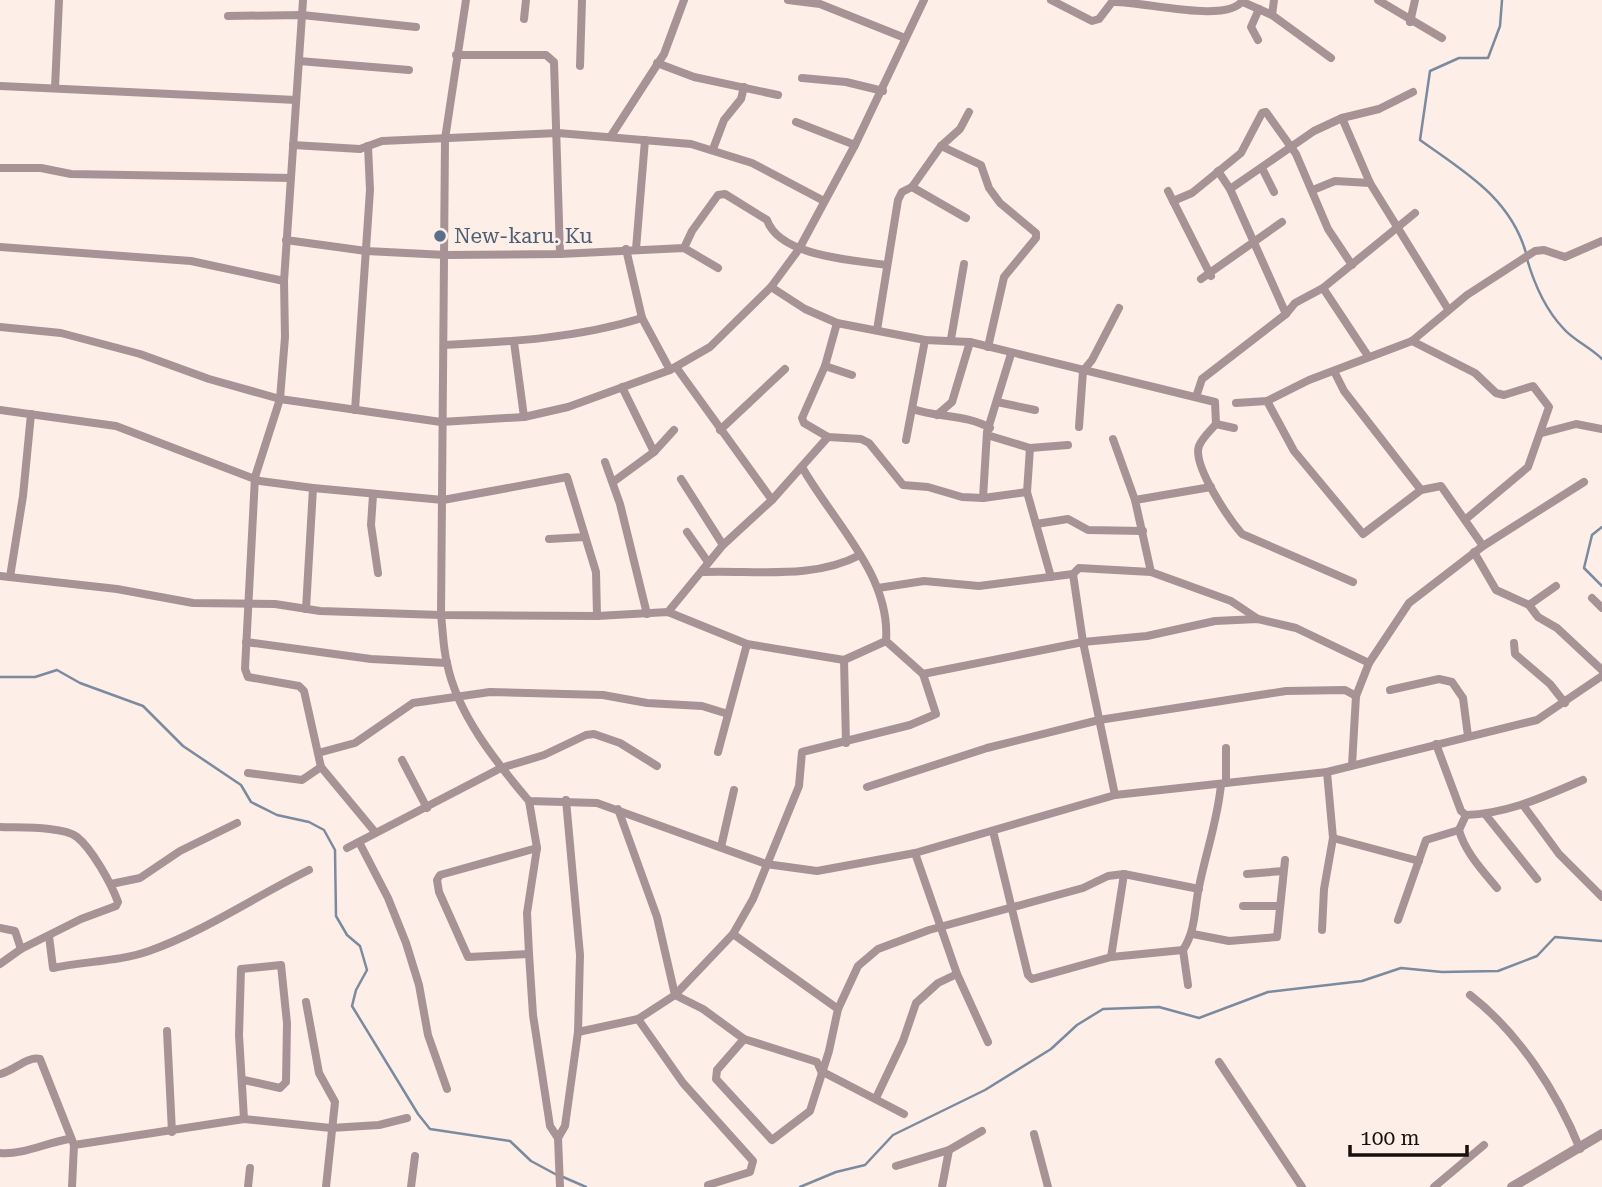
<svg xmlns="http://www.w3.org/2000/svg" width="1602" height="1187" font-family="'Roboto Serif',serif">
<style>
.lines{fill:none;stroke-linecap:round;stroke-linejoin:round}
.stream{stroke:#7a8a9f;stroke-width:2.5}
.minor{stroke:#a79395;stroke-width:8}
.tertiary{stroke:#a79395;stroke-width:10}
.service-dot{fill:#5c6f8a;stroke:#fdeee7;stroke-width:2.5}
.labels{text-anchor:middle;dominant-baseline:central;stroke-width:5;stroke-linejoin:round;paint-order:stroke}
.service-label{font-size:21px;fill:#4e5e75;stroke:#fdeee7;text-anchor:start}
</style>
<rect width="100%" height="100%" fill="#fdeee7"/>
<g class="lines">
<g class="stream">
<path d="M1502,0L1500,26L1488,58H1459L1430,71L1420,140C1463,171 1510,197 1526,253"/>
<path d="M1527,259C1534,283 1546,310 1563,328C1573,340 1590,347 1602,359"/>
<polyline points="1602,527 1592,535 1584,568 1602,586"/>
<polyline points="0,677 35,677 57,670 80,683 143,706 183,746 241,785 251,802 277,815 309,822 324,830 335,850 336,916 347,935 360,946 367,970 356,990 352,1006 418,1114 430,1129 510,1141 531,1161 557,1175"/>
<polyline points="563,1177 586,1187"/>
<polyline points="800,1187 836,1172 865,1165 893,1135 985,1090 1051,1049 1077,1025 1103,1009 1159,1007 1199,1018 1268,992 1362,981 1401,968 1442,972 1498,971 1537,956 1555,937 1602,941"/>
</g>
<g class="minor">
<polyline points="303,0 284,281 285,337 280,399 255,477 245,669 248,677 299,686 304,691 321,767 375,832"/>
<polyline points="466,0 445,139 441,615 597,616 668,612 747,644 844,660 886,641"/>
<polyline points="788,0 820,4 905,38"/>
<path d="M1051,0L1092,21L1099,19L1112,2C1139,0 1227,25 1243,0"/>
<polyline points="1378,0 1442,38"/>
<polyline points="1243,2 1272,15 1331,58"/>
<polyline points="1272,15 1274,0"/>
<polyline points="228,16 302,15 416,27"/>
<polyline points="524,19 526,0"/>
<polyline points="1410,22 1415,0"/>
<polyline points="1258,40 1251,27 1259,9"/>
<polyline points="456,55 546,55 554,62 560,254"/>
<polyline points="299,61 409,70"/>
<polyline points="657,63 694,77 778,95"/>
<polyline points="580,66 582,0"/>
<polyline points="802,78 846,82 883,91"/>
<polyline points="0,86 296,100"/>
<polyline points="55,88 59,0"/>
<polyline points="1342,118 1370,183"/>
<polyline points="796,122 855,145"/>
<polyline points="611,136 664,54 684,0"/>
<polyline points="293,145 360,149 382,141 558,133 691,144 752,163 824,201"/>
<polyline points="941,146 981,165 989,188 1000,203 1036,233 1036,238 1004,277 988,347"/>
<polyline points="713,149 724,120 741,99 744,87"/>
<polyline points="0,168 41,168 71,174 291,178"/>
<polyline points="1262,168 1274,192"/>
<polyline points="1218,171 1230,189 1286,314"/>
<polyline points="912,187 966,218"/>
<polyline points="1230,189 1314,131 1342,118 1379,109 1413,92"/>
<polyline points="1313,190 1335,181 1370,183 1448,309"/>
<polyline points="1168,191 1211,276"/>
<polyline points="1173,201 1192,193 1241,153 1262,113 1266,112 1296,154 1328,229 1352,265"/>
<polyline points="286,240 366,251 446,255 560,254 684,248 718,268"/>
<polyline points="0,247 191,261 284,281"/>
<path d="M684,248L692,231L718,195L725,194L767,220C780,257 854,260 887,265"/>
<polyline points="626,249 642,318 670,370"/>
<polyline points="636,249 645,140"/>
<polyline points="1201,279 1282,222"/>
<path d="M771,287L805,309L837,323L925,340L970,342L1215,402L1216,424C1211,430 1202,438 1199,446C1192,465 1229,519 1242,534L1353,582"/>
<polyline points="1323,288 1368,356"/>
<polyline points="837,323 825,366 802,418 804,423 828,437 861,439 869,443 903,485 928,487 962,497 983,498 1027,492"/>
<polyline points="0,327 61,333 140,354 209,379 280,399 441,422 524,417 568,407 670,370 710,347 771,287 799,249 855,145 924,0"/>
<polyline points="877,330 898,200 902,192 912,187 941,146 960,129 969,112"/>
<polyline points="951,339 964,264"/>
<polyline points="1412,341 1475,373 1496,393 1504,395 1533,386 1549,407 1528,467 1466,519"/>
<polyline points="514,342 524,417"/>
<path d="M444,345C510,342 578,338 642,318"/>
<polyline points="825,366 852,375"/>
<polyline points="676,367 772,500"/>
<polyline points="1334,371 1344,391 1421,490"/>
<polyline points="622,387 654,452"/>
<polyline points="1196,397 1202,379 1286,314 1295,303 1323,288 1415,213"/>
<polyline points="1267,401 1294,451 1363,534 1421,490 1441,486 1483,546"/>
<polyline points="997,402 1035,410"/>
<polyline points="1236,403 1267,401 1309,380 1412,341 1467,295 1535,251 1544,250 1565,257 1602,241"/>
<path d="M913,409C938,418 966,414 990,428"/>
<polyline points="0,410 116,426 260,481 313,488 443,500 567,477 596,572 597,616"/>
<polyline points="355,410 370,190 368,146"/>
<polyline points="937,415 952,402 970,342"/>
<polyline points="1216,424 1234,428"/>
<polyline points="1079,427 1083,371 1092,360 1119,308"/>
<polyline points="720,430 785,369"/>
<polyline points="1542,433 1576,424 1602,429"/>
<polyline points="987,435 1030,448 1068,445"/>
<polyline points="1113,439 1135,500 1151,572"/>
<polyline points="906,440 925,340"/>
<polyline points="1030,448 1027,492 1051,577"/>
<polyline points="605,462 620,504 647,614"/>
<path d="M802,467C833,522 891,575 886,641"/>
<polyline points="681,479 723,545"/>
<polyline points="613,482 654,452 674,430"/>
<polyline points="373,495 371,525 378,573"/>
<polyline points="983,498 987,432 1011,354"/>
<polyline points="1135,500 1211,487"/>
<polyline points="1036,524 1068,519 1088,530 1143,531"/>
<polyline points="687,532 708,562"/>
<polyline points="549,539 585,537"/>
<polyline points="1474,552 1496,590 1529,605 1538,617 1557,628 1602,670"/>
<path d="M703,572C755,570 813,580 860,555"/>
<polyline points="1073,574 1083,642 1115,795"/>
<path d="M0,576L117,589L193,603L275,604L320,611L441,615C443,631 443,648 447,663C457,714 496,762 529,801L597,803L766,864L817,871L915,853L1115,795L1327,772L1537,720L1602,676"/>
<polyline points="10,577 23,496 31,414"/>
<polyline points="878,588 924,581 979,586 1073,574 1079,568 1151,572 1231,601 1258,619"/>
<polyline points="1592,598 1602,608"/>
<polyline points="1529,605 1556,586"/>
<polyline points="306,609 313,488"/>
<polyline points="668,612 723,545 772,500 828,437"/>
<polyline points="246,642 371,659 447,663"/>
<polyline points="1514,643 1515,654 1550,684 1565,703"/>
<polyline points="844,660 846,743"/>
<polyline points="923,674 1083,642 1147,636 1215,621 1258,619 1296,628 1369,663"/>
<polyline points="1390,690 1439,679 1452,682 1463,698 1468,736"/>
<polyline points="1436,744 1461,811 1466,815"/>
<polyline points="718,752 747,644"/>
<polyline points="318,753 355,743 413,703 490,692 603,695 647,703 702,706 728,714"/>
<polyline points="402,760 427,808"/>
<polyline points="1352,765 1356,696 1369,663 1409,603 1483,546 1584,482"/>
<polyline points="248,773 302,780 321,767"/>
<polyline points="1226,783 1226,748"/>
<polyline points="867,787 987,748 1099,720 1286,691 1345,690 1356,696"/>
<polyline points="529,801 537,848 527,913 529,954 533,1015 550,1126 558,1138 560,1187"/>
<polyline points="1523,805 1559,854 1602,897"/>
<polyline points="618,809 657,917 675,995 703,1009 744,1039 817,1062 821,1071 904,1114"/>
<polyline points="1485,814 1537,879"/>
<path d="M1466,815C1508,814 1545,796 1583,780"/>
<path d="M1466,815L1459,830C1465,852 1482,870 1497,888"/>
<path d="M0,827C18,828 63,826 77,837C92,849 111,883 118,902L116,906L81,919L21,949L15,931L0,928"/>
<polyline points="993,831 1028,975 1032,979 1111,957 1183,950"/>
<polyline points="1333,838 1419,861"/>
<polyline points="359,842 388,898 406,943 419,985 428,1035 447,1089"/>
<polyline points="721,847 734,790"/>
<polyline points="347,848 501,768 544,755 586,735 594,734 620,743 657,766"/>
<polyline points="915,853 957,974 988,1042"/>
<polyline points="1247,874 1283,871"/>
<polyline points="111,884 140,878 180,851 237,823"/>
<polyline points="1243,906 1280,906"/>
<polyline points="1398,920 1426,840 1459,830"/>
<polyline points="1322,930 1324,889 1333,838 1327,772"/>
<polyline points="733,934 838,1009"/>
<polyline points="1193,934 1229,941 1277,937 1285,860"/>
<path d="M49,936L53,968C84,961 118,962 149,951C205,931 256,896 309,870"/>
<polyline points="529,954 468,957 439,892 437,880 440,875 537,848"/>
<polyline points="1111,957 1124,874"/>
<polyline points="0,964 21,949"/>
<path d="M1188,985L1183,950C1196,930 1194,910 1199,887C1206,852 1218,819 1221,784"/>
<path d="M1470,995C1519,1033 1557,1092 1580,1149"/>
<polyline points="306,1002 319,1073 335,1102 326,1187"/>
<polyline points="638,1019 683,1083 753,1161 750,1172 708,1185"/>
<polyline points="167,1031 172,1132"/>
<polyline points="578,1032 638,1019 675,995 733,934 753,899 799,786 802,752 910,725 936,714 923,674 886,641"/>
<polyline points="744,1039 717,1070 716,1079 772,1140 810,1111 829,1051 838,1009 858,966 878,949 929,930 1083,888 1108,876 1124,874 1199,889"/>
<polyline points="1219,1062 1302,1187"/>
<path d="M0,1074C14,1071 27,1056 40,1059L74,1145L72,1187"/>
<polyline points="244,1080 280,1088 286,1082 287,1023 281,965 241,969 239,1035 244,1119"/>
<polyline points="876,1098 903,1041 916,1003 938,983 957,974"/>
<polyline points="1034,1134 1048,1187"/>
<polyline points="558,1138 565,1126 578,1032 580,955 566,800"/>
<polyline points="74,1145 244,1119 331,1128 379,1125 407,1118"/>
<path d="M0,1153C23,1155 45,1143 69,1139"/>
<polyline points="896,1166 949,1150 982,1131"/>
<polyline points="248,1187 250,1168"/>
<polyline points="411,1187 415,1156"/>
<polyline points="942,1187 949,1150"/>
<polyline points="1434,1187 1484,1145"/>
</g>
<polyline class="tertiary" points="1512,1187 1602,1134"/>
</g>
<circle class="service-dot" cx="440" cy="236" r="7"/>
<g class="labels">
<g class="service-label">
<text x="454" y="236">New-karu. Ku</text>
</g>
</g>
<path d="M1350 1145v10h117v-10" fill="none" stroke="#17110e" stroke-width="3.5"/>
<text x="1360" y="1145" font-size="21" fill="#17110e" stroke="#fdeee7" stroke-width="5" paint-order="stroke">100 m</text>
</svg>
